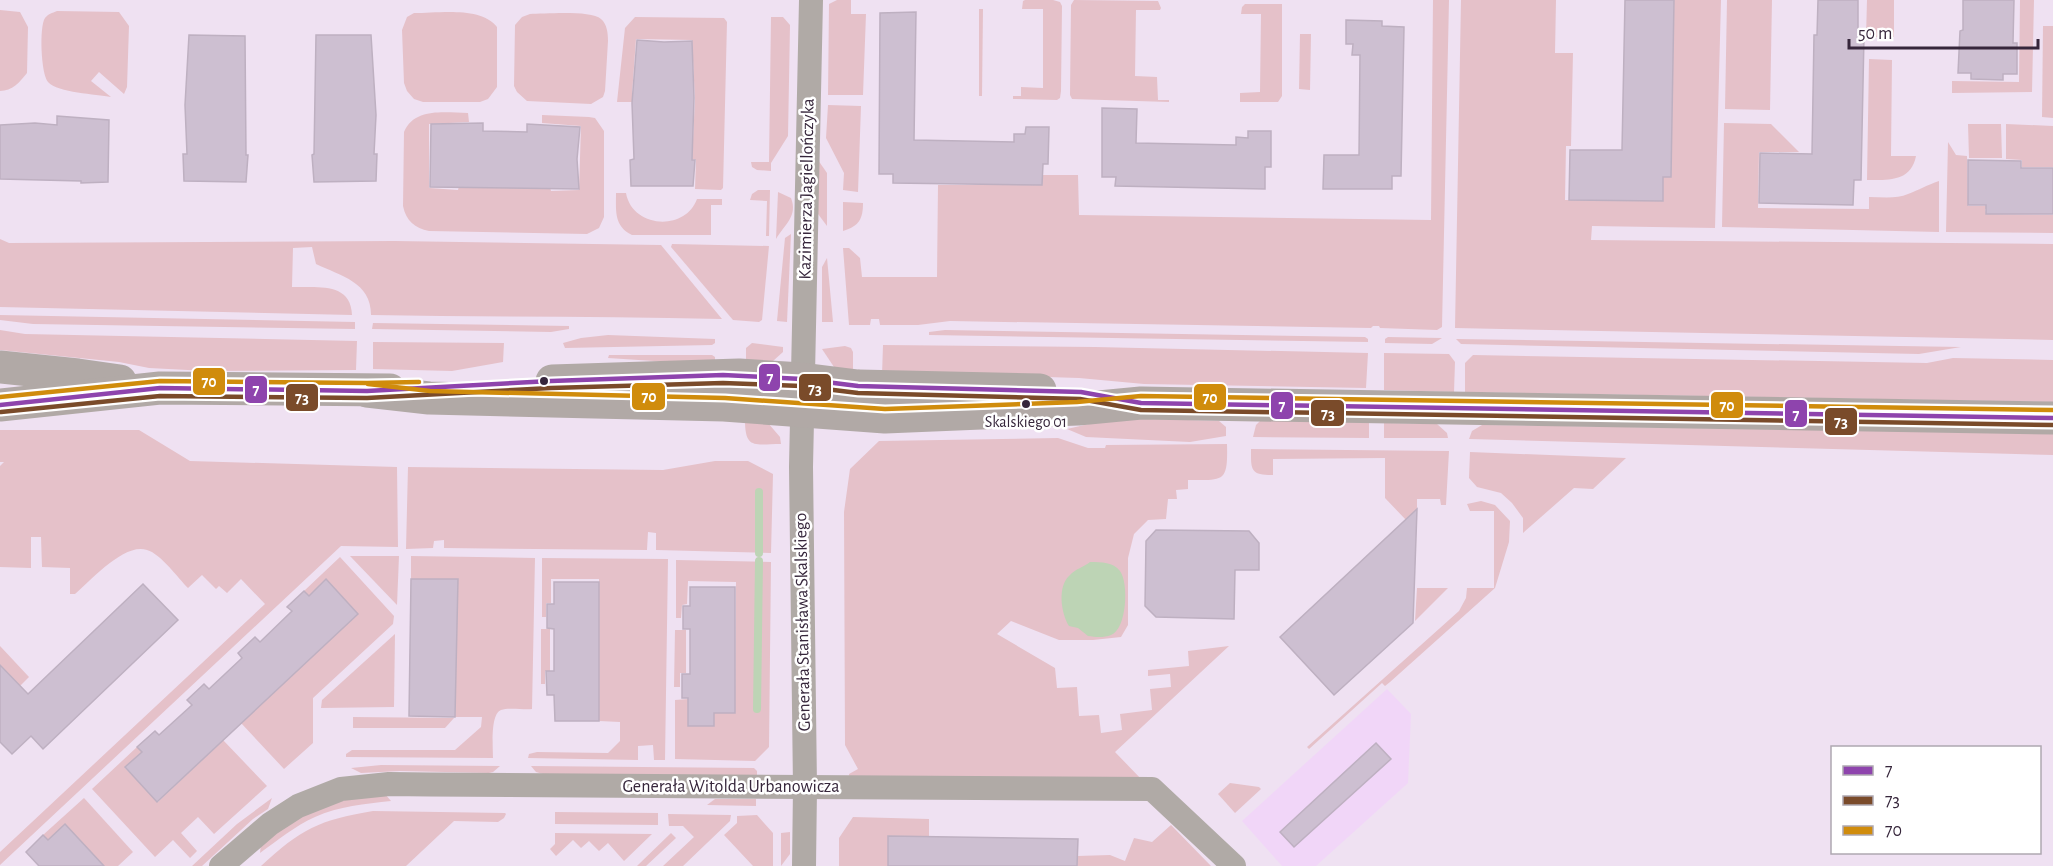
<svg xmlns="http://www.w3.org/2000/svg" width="2053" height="866" font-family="'Alegreya Sans',sans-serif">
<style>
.built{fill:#f1d6f8}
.green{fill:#e5c1c9}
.water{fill:#bdd4b5}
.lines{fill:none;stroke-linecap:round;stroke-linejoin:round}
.stream{stroke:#bdd4b5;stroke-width:8}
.building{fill:#cdbfd1;stroke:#beb0c1;stroke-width:1.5}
.street{stroke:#b0aaa6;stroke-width:24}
.secondary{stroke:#b1a9a6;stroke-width:33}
.bus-1-casing{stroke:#fff;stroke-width:9}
.bus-2-casing{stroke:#fff;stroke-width:9}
.bus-3-casing{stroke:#fff;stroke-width:9}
.bus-1{stroke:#8e44ad;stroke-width:4.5}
.bus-2{stroke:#7a4b2a;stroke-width:4.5}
.bus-3{stroke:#d08c0c;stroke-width:4.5}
.bus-dot{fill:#36263b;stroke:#fff;stroke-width:2}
.labels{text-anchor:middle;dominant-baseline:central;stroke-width:5;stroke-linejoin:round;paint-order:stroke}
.bus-label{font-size:16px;fill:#36263b;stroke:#fff}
.street-label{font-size:18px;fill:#36263b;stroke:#fff}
.line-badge{stroke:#fff;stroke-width:2}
.badge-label{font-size:16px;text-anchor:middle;font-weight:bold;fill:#fff}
</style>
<rect width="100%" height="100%" fill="#efe1f2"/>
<polygon class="built" points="1387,689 1411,714 1408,783 1316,866 1282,866 1242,821"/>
<g class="green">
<polygon points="837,0 851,0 851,14 866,14 863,95 828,95 829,4"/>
<polygon points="1025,0 1053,0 1060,2 1062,6 1061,91 1060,98 1057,100 1013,99 1013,96 1021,96 1021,87 1043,88 1043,9 1022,9 1023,1"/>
<polygon points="1074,0 1158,1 1161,8 1160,10 1136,10 1135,76 1157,77 1158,100 1169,100 1169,102 1072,99 1070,95 1071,5"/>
<polygon points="1433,0 1449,0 1442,327 1437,330 1380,328 1379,326 1373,326 1371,328 950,321 918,325 880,325 879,319 871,319 870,325 849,325 843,248 849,248 860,258 862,277 937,277 938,185 1042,185 1042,175 1078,175 1079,215 1431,220"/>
<polygon points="1461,0 1556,0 1555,53 1573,53 1571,146 1566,146 1565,200 1662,201 1663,177 1671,176 1674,0 1721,0 1715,228 1592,226 1591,240 2053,244 2053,340 1455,328"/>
<polygon points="1727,0 1772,0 1770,110 1725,109"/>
<polygon points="1867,0 1894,0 1894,37 1866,37"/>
<polygon points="2020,0 2034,0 2032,92 1952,93 1952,81 2019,82"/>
<polygon points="1245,4 1282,4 1282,96 1278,102 1240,102 1240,93 1260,92 1261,14 1241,14 1242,7"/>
<polygon points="979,9 983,9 982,96 979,96"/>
<path d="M0,10L20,12L28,27L27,73C20,82 12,91 0,91Z"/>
<path d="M57,11L119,12L129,26L127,87L124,94L99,72L91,81L111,97C96,94 58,93 48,82C41,74 39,27 45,18C48,14 52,13 57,11Z"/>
<path d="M414,13C439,13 481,6 497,27V87L488,99L480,102H423L414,99L407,91L404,83L402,30L407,17Z"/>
<path d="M530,14C544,14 591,10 601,19C607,24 608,33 608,41L605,91L603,97L591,104L527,101L517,92L514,86L515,25L522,17Z"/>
<polygon points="635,17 724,18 727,22 723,188 721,190 695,189 696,160 692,159 695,100 692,40 636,39 632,94 636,98 636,102 617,102 625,28"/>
<polygon points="771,17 783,17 790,25 788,136 771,163 771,171 757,170 752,167 751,162 769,162"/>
<polygon points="2043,26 2053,26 2053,118 2042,117"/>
<polygon points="1300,34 1311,34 1310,90 1299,89"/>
<path d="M1869,59L1892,60L1891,156H1916C1911,182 1888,180 1867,180Z"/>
<polygon points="828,105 861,106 858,192 843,190 844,173 826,138"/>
<path d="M468,113L469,122L429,124V188L458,190L459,186L491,188L550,187L551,191L579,190L581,126L542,123V115L589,117L595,118L604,131V217L599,228L587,234L429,231C415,228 406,221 403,206L404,132C415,107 445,113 468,113Z"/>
<path d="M1724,123L1771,124L1799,152H1759L1758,208L1869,209V197C1882,197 1897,199 1908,194C1919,190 1927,185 1939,181V232L1722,227Z"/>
<polygon points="1968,124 2001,124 2002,158 1969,158"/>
<polygon points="2006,124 2053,126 2053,167 2022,167 2022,160 2006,159"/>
<polygon points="1948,142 1956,155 1967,156 1968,206 1988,206 1988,209 1985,209 1986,214 2053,215 2053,233 1946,232"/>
<polygon points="818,160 827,173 827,226 818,214"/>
<polygon points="758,190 770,190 769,236 766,236 767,201 750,200 752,194"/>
<path d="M778,192L791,198C798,216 785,224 776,239Z"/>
<path d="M616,193H626C632,228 685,232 697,199H722V205H711V235H632C614,226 616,212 616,193Z"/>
<path d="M843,202L863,203C863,219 859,226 843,231Z"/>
<polygon points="791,234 787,322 777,321 785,238"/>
<path d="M0,239L9,243L394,241L661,245L722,319C605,316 488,317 371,315C371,282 341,276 316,264L312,247L293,248L292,287C315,288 351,281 352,315L0,307Z"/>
<polygon points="672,244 769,246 762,320 759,322 733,320 671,247"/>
<polygon points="827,258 833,322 822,322 822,267"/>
<polygon points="0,315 355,322 355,329 33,324 0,320"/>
<polygon points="373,323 569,326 569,329 551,332 372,329"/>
<polygon points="0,330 25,334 357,341 356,370 207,371 149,368 119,362 0,350"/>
<polygon points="945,330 1365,337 1368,339 1368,342 929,335 929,332"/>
<polygon points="608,335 715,339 715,343 712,345 565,348 563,343 581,338"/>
<polygon points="1388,337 1442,338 1432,344 1385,343 1385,339"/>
<polygon points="1456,339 1961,347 1919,354 1461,344"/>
<polygon points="373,342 504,343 503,362 452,371 373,369"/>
<polygon points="752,343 783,347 783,352 773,361 746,366 746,348"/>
<polygon points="883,345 1095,347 1368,353 1366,388 1144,384 1079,378 1013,376 882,375"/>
<polygon points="845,346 851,348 853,352 853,373 836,370 822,349"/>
<polygon points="1384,353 1449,354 1455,362 1454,392 1384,390"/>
<polygon points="609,355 712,355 715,357 715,365 608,358"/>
<polygon points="1473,355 1927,363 1953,358 2053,360 2053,402 1465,392 1465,363"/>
<polygon points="1126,418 1219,421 1226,427 1226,436 1190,442 1086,437 1067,429 1102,421"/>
<path d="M745,420L768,423L780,437L781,444C755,444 745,450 745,420Z"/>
<polygon points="1260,421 1369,422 1369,438 1253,437 1256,425"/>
<polygon points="1384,423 1437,424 1447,433 1448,438 1384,438"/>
<polygon points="1482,425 2053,433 2053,455 1469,439 1472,431"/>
<path d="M0,430H139L190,461L397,467L398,547L341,546L0,865V852L265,604L241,579L227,593L219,586L216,589L202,575L188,588C178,578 161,554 147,550C125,542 91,580 75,594H70V568L42,567L41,537H31V568L0,567V466L4,462H0Z"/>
<path d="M1058,438L1088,448H1105L1106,445L1227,444C1228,483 1224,480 1188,480V489L1176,490L1177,499H1168L1166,519L1148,520L1134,534L1128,558V625L1121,637L1093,640H1059L1011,621L997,634L1055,668L1057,688L1077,687L1079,716L1099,715L1101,733L1122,730L1120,714L1152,710L1150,689L1171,687L1170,674L1148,676V670L1189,666L1188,651L1229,646L1115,752L1144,782L850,783L849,774L858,769L845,745L844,512L850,469L879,441Z"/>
<path d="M1251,449L1449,451L1446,505H1441L1440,499H1417V510L1406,520L1385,498V458L1273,459V475C1250,475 1251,470 1251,449Z"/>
<polygon points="1470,452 1626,458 1593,489 1574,488 1523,533 1523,518 1512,503 1501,493 1477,487 1469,478"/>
<polygon points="715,461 748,461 773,474 771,553 656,550 656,533 648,532 647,550 444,548 444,540 434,541 433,548 406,549 408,467 663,470"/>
<polygon points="1481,501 1495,505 1510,521 1509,542 1495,588 1390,682 1385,686 1382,683 1309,749 1307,747 1459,611 1466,598 1467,588 1494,588 1494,511 1470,511 1467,504"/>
<polygon points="350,556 399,556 397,605"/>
<path d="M411,556L535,558L532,709C523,710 510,707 501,710C490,714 493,748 493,758L346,757V754L352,750H455L481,727L482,717H455L458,579H411Z"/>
<polygon points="340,557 394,616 393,624 313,698 313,743 284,769 241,723 358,614 326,580 309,596 304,591"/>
<polygon points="542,558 668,559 665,760 654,760 653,745 638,746 638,760 528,758 529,754 537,752 608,753 620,741 620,722 599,721 599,579 551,579 551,603 546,603 546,617 542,617"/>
<polygon points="676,560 771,562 769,747 755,761 675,759 675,700 688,699 714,713 735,713 736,582 688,581 687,604 682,605 681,618 676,618"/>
<polygon points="1417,588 1448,588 1415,621"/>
<polygon points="541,629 550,629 550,671 545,671 545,684 541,684"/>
<polygon points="675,630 686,630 686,673 680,673 680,687 674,687"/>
<polygon points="395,634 394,707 321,708 322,700"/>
<polygon points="0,646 29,677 20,686 0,665"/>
<polygon points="353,717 454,718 445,728 353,728"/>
<polygon points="223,740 267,786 214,834 198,817 181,833 197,851 190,858 173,840 155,857 92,789 137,747 142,752 125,768 158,802"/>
<polygon points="381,765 500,766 493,772 489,773 400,771 361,773 351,768"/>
<polygon points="531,766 754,768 757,771 757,776 543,774 536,772"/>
<polygon points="1230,783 1259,787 1261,789 1235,813 1218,794"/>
<path d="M385,794L391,801C365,804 339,806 315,817C295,826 278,840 260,853L261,844L300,816L339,801Z"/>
<polygon points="84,798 133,852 118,866 90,866 48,840 43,835"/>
<polygon points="272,798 268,809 253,819 202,866 192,866 237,824"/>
<polygon points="715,799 756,799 756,806 707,805"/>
<path d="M373,811L505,813L506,814L504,818L498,822L454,821L406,866H261C301,829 319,820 373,811Z"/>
<polygon points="555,812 658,813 658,825 555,824"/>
<polygon points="668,814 731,815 730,821 683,866 663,866 694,837 683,826 669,826"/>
<polygon points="757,815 773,833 773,866 753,866 724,835 737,823 737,816"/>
<polygon points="853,817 929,819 929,837 888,836 888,866 839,866 839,838"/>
<polygon points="1171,825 1211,866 1077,866 1077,856 1110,855 1125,861 1134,838 1152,842"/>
<polygon points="790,832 790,854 781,866 781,833"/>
<polygon points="555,833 652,834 624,861 608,843 599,851 589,841 581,848 573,840 556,856 550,849 555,844"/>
<polygon points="671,833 676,838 646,866 637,866"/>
</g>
<path class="water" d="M1090,562C1102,562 1113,562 1120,571C1129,583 1127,629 1111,635C1104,638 1095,637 1088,636L1078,628L1069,626C1061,613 1057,586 1070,575C1075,569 1084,567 1090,562Z"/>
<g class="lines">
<g class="stream">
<polyline points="759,553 759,492"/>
<polyline points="757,709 759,561"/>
</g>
</g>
<g class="building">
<polygon points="1625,0 1674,0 1671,177 1663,177 1663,201 1569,200 1570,150 1622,150"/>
<polygon points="1818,0 1858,0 1858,36 1864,36 1861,180 1854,180 1853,205 1759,203 1760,153 1812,154 1814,35 1817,35"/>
<polygon points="1963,0 2014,0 2013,43 2017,43 2017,74 2003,74 2003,80 1971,79 1971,73 1958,73 1960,31 1963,30"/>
<polygon points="916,12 914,140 1014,142 1014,134 1025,134 1026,127 1049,127 1048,164 1043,164 1042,185 893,183 893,174 879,174 880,13"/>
<polygon points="1346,20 1382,21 1382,26 1404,27 1401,176 1392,176 1392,189 1323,189 1324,155 1359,155 1360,55 1352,55 1353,44 1346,44"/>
<polygon points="189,35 245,36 246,155 248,155 246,182 184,181 183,154 187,154 185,105"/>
<polygon points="316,35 371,35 376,115 374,154 377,154 376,181 314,182 312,155 314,154"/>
<polygon points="637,40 664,42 692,41 694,98 692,160 695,160 693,186 631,186 630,160 634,159 632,103"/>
<polygon points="1102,108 1137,109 1136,143 1236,145 1236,137 1248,138 1248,131 1271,131 1271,167 1265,167 1265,189 1115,186 1116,177 1102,177"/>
<polygon points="57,116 109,120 108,182 81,183 81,181 0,179 0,125 35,123 57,125"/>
<polygon points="483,123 483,131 527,132 527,124 580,127 577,159 579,189 430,187 431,124"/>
<polygon points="1968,160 2021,161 2021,168 2053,168 2053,214 1986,214 1986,205 1968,205"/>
<polygon points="1417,509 1413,623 1334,695 1280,637"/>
<polygon points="1156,530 1249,531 1259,543 1259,570 1235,570 1234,619 1156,617 1145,606 1146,541"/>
<polygon points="326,579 358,614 157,802 125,767 142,752 137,747 155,731 159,735 192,705 187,700 204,684 209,689 242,658 238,653 255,637 260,642 292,611 287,607 304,591 309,596"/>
<polygon points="411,579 458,579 455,717 409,716"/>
<polygon points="554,582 599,582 599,721 555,721 554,695 547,695 546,671 554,671 554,629 547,628 547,604 554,604"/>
<polygon points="143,584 178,620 43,749 31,736 12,754 0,742 0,665 28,694"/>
<polygon points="690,587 735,587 735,713 714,713 714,726 688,726 688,698 682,698 682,674 690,674 690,629 683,629 683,606 690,606"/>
<polygon points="1376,743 1391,759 1294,847 1280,832"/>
<polygon points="65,824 104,866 39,866 26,852 43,835 48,840"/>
<polygon points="888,836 1078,839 1077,866 888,866"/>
</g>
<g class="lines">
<g class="street">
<path d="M221,866L270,824L298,806L341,789L389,784C643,788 897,788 1152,789L1234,866"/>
<polyline points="804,866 805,788 801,467 811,0"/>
</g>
<g class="secondary">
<polyline points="0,367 78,375 120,381"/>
<polyline points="552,381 739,375 802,379 858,386 1040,390"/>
<polyline points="367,391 429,398 724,405 885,417 1078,409 1141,403 2053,418"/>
<polyline points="0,405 160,388 390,390"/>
</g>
<defs>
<polyline id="bus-1" points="0,405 160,388 367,391 551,381 723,375 802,379 858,386 1081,392 1141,403 2053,418"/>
<polyline id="bus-2" points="1,412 160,396 367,398 551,388 723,383 801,386 858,393 1080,399 1141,410 2053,425"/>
<g id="bus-3">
<polyline points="368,384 430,391 725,398 885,409 1077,402 1141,396 2053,410"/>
<polyline points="0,397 160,381 367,383 419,382"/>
</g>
</defs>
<use href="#bus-1" class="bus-1-casing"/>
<use href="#bus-2" class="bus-2-casing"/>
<use href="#bus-3" class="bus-3-casing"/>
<use href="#bus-1" class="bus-1"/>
<use href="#bus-2" class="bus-2"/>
<use href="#bus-3" class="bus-3"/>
</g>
<g class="bus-dot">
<circle cx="544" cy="381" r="5"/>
<circle cx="1026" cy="404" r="5"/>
</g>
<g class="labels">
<g class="bus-label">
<text x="1026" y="422">Skalskiego 01</text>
</g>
<g class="street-label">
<text transform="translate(807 189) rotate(-89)">Kazimierza Jagiellończyka</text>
<text transform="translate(803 622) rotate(-91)">Generała Stanisława Skalskiego</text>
<text x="731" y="787">Generała Witolda Urbanowicza</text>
</g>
</g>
<g class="line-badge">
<rect x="758" y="363" width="23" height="29" rx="6" fill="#8e44ad"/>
<rect x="192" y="367" width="34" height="29" rx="6" fill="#d08c0c"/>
<rect x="798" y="373" width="34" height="29" rx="6" fill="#7a4b2a"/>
<rect x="244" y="375" width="24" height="29" rx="6" fill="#8e44ad"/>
<rect x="631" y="382" width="35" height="29" rx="6" fill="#d08c0c"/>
<rect x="1193" y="383" width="34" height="28" rx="6" fill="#d08c0c"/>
<rect x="285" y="383" width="34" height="29" rx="6" fill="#7a4b2a"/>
<rect x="1710" y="391" width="34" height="28" rx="6" fill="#d08c0c"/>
<rect x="1270" y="391" width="24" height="29" rx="6" fill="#8e44ad"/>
<rect x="1310" y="399" width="35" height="28" rx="6" fill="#7a4b2a"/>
<rect x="1784" y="399" width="24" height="29" rx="6" fill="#8e44ad"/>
<rect x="1824" y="407" width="34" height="29" rx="6" fill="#7a4b2a"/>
</g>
<g class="badge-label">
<text x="770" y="383">7</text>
<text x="209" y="387">70</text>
<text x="815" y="394">73</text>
<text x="256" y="395">7</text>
<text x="649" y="402">70</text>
<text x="1210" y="403">70</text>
<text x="302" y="403">73</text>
<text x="1727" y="411">70</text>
<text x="1282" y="411">7</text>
<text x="1328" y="419">73</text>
<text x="1796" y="420">7</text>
<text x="1841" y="427">73</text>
</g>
<rect x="1831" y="746" width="210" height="108" fill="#ffffff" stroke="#afa8b1" stroke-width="1.5"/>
<rect x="1843" y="766" width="30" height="9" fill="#8e44ad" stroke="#afa8b1" stroke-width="1.5"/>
<text x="1885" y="776" font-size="18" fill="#36263b">7</text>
<rect x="1843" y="796" width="30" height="9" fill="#7a4b2a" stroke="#afa8b1" stroke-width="1.5"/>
<text x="1885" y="806" font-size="18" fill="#36263b">73</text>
<rect x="1843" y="826" width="30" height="9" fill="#d08c0c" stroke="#afa8b1" stroke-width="1.5"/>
<text x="1885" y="836" font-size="18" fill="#36263b">70</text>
<path d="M1849 39v9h189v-9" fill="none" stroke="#36263b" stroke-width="3"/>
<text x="1858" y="39" font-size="18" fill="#36263b" stroke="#ffffff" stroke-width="4.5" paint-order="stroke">50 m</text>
</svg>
